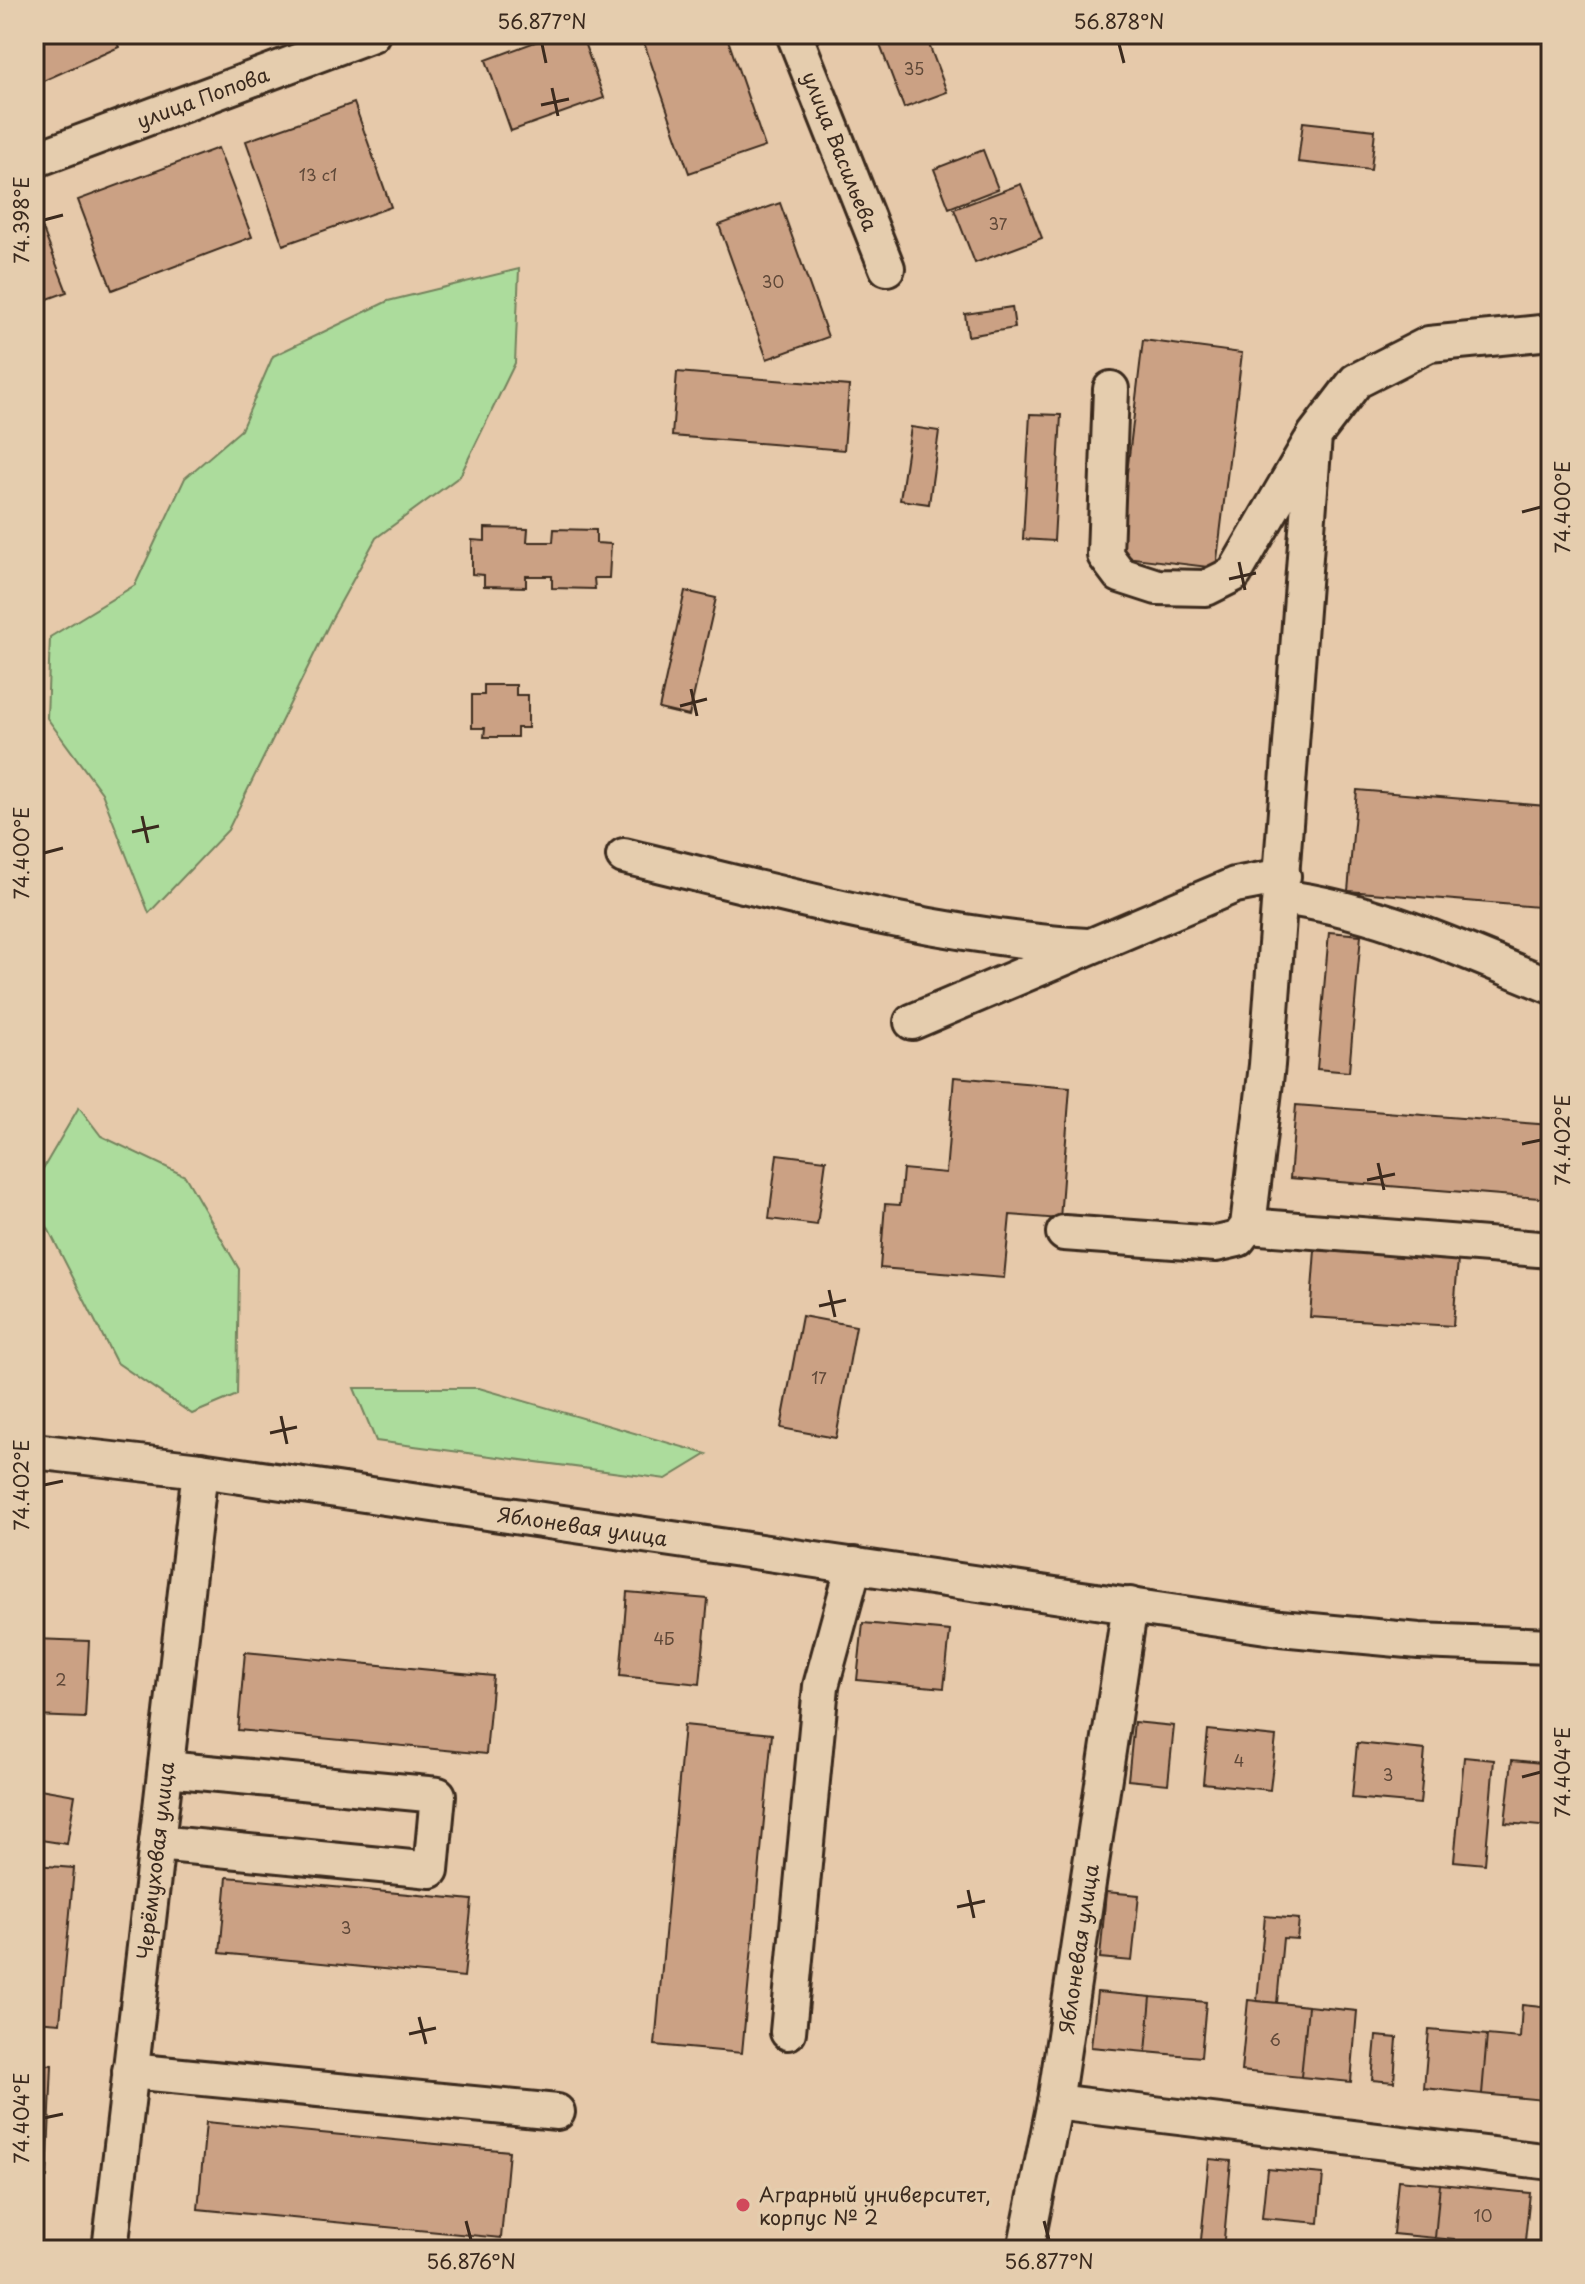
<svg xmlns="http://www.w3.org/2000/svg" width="1585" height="2284" viewBox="0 0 1585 2284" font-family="'Playpen Sans',sans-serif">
  <rect width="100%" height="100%" fill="#e6c9aa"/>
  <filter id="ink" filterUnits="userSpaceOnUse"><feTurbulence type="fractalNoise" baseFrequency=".0125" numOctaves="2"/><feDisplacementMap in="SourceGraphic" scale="16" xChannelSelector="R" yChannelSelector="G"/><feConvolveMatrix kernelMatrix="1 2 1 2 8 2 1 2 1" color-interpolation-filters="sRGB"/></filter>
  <g filter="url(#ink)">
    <path fill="#acdc9c" stroke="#74835d" stroke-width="2" d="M 519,269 L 515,363 L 460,476 L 376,538 L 331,620 L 228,830 L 149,913 L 102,793 L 47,718 L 50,637 L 135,585 L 185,478 L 241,430 L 273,356 L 388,301 Z
      M 79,1107 L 101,1136 L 185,1176 L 239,1269 L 237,1395 L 192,1414 L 116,1362 L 34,1201 L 34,1184 Z
      M 354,1388 L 479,1388 L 707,1454 L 666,1479 L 376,1441 Z"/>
    <path fill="#cba184" stroke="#3b2a1e" stroke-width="2" d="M 34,34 L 113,34 L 119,47 L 41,82 L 34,65 Z
      M 557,34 L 581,34 L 604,98 L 511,131 L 486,60 Z
      M 641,34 L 726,34 L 765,147 L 689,173 Z
      M 909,34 L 925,34 L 947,92 L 904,108 L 880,45 Z
      M 354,103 L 391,207 L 283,245 L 246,141 Z
      M 1303,122 L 1375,130 L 1371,170 L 1298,162 Z
      M 218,148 L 252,237 L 112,290 L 78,200 Z
      M 983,150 L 998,189 L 949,208 L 934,169 Z
      M 1021,184 L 1042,238 L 975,263 L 954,209 Z
      M 780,203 L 828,337 L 767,359 L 719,225 Z
      M 41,224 L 67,292 L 34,304 L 34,226 Z
      M 1012,307 L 1015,328 L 968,336 L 965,314 Z
      M 1143,340 L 1242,353 L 1216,568 L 1117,556 Z
      M 677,372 L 849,386 L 844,450 L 672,436 Z
      M 1030,414 L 1061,415 L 1054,541 L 1023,539 Z
      M 911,427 L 939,431 L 929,504 L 900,500 Z
      M 485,528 L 528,529 L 527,542 L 553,542 L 554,529 L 596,530 L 596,543 L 611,544 L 609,578 L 594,578 L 595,589 L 552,588 L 552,576 L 526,576 L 526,587 L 484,586 L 484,575 L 472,574 L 472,540 L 485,541 Z
      M 685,591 L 716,598 L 689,716 L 659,709 Z
      M 484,685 L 516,685 L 516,695 L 528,695 L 528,728 L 517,728 L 517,737 L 484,737 L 485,728 L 472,728 L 472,695 L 484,695 Z
      M 1357,790 L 1546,806 L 1538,907 L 1348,891 Z
      M 1329,932 L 1361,935 L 1349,1072 L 1317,1069 Z
      M 954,1077 L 1070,1087 L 1060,1219 L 1010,1215 L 1004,1278 L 880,1268 L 885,1204 L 900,1205 L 903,1169 L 946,1173 Z
      M 1296,1105 L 1551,1125 L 1551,1199 L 1290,1178 Z
      M 777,1154 L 826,1160 L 817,1225 L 769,1219 Z
      M 1315,1250 L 1458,1259 L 1453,1326 L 1310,1317 Z
      M 802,1316 L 856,1326 L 836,1438 L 781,1428 Z
      M 627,1592 L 708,1599 L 700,1684 L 620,1676 Z
      M 863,1623 L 950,1631 L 944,1688 L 857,1680 Z
      M 34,1639 L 89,1641 L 85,1718 L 34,1716 Z
      M 245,1652 L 493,1676 L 486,1754 L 238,1730 Z
      M 1134,1722 L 1174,1726 L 1168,1784 L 1128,1780 Z
      M 684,1725 L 772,1734 L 742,2053 L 655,2045 Z
      M 1208,1730 L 1276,1737 L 1270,1790 L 1203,1783 Z
      M 1357,1743 L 1425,1750 L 1420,1804 L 1352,1798 Z
      M 1464,1757 L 1494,1760 L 1485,1864 L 1454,1861 Z
      M 1512,1760 L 1551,1764 L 1551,1827 L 1505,1823 Z
      M 34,1788 L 75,1795 L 67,1844 L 34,1839 Z
      M 34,1865 L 74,1868 L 60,2023 L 34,2021 Z
      M 227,1877 L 472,1900 L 464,1977 L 220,1953 Z
      M 1106,1892 L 1139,1895 L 1132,1961 L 1100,1958 Z
      M 1265,1916 L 1299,1919 L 1297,1939 L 1283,1938 L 1277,2003 L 1257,2001 Z
      M 1097,1992 L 1151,1997 L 1146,2052 L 1091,2047 Z
      M 1151,1997 L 1206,2002 L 1201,2057 L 1146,2052 Z
      M 1248,2000 L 1308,2006 L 1301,2077 L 1241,2071 Z
      M 1522,2005 L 1551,2008 L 1544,2100 L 1482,2094 L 1487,2035 L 1520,2038 Z
      M 1308,2006 L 1357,2011 L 1351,2082 L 1301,2077 Z
      M 1429,2030 L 1487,2035 L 1482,2094 L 1424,2088 Z
      M 1376,2036 L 1397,2038 L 1394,2082 L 1372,2080 Z
      M 34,2064 L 52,2065 L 47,2178 L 34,2177 Z
      M 206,2122 L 509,2151 L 501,2238 L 198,2209 Z
      M 1209,2159 L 1231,2161 L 1223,2250 L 1200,2250 Z
      M 1267,2169 L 1323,2174 L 1319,2223 L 1262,2218 Z
      M 1398,2180 L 1440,2184 L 1435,2238 L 1393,2234 Z
      M 1440,2184 L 1530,2193 L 1524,2250 L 1453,2250 L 1454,2240 L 1435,2238 Z"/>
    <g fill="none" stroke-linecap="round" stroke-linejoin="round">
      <defs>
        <g id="minor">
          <path id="s1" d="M 794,34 L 887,268"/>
          <path id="s2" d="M 34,160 L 372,34"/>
          <path d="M 1111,389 L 1105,555 L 1120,575 L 1157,587 L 1206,588 L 1234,574 L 1310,443"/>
          <path d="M 624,856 C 776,892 930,936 1087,946"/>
          <path d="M 1280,897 C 1376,909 1462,950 1551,986"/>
          <path d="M 912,1022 L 1235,885 L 1283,876"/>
          <path d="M 1248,1226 L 1551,1250"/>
          <path d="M 1064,1233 L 1216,1244 L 1238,1239 L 1248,1226 L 1267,1065 L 1314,436 L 1356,381 L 1429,344 L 1551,332"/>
          <path id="s3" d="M 34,1451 L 200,1470 L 1280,1628 L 1419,1641 L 1551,1646"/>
          <path d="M 157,1843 L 431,1870 L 438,1795 L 166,1769"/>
          <path d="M 788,2032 L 821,1686 L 854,1565"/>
          <path d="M 130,2071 L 557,2112"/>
          <path d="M 1055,2102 L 1551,2162"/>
          <path id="s4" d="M 110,2250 L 200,1470"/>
          <path id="s5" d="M 1025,2250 L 1055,2102 L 1130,1605"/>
        </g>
      </defs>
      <use href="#minor" stroke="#3b2a1e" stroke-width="40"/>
      <use href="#minor" stroke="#e5cdae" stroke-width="34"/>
    </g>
  </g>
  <path fill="none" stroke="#3b2a1e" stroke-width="3" d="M 542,44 L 546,63M 1119,44 L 1124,63M 552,88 L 558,116M 541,105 L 569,99M 44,220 L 63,215M 1522,512 L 1541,507M 1239,562 L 1245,590M 1229,579 L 1256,573M 691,689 L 697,716M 680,706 L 707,699M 142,816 L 148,843M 132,832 L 159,826M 44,853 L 63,848M 1522,1144 L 1541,1140M 1378,1163 L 1384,1190M 1367,1180 L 1395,1174M 829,1290 L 835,1317M 819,1306 L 846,1300M 281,1416 L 287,1444M 270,1433 L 297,1427M 44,1485 L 63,1481M 1522,1777 L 1541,1772M 968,1890 L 974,1918M 957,1907 L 985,1901M 419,2017 L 426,2044M 409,2034 L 436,2028M 44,2118 L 63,2114M 466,2221 L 471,2240M 1044,2221 L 1049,2240"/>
  <circle fill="#d1495b" stroke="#e5cdae" stroke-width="3" cx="743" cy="2205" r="8"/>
  <g text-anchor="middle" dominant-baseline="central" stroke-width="7" stroke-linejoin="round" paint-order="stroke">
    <g font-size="16" fill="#5f4838">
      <text x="914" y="68">35</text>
      <text x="318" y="174">13 с1</text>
      <text x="998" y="223">37</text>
      <text x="773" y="281">30</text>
      <text x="819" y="1377">17</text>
      <text x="664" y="1638">4Б</text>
      <text x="61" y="1679">2</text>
      <text x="1239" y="1760">4</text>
      <text x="1388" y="1774">3</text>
      <text x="346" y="1927">3</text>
      <text x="1275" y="2039">6</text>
      <text x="1483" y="2215">10</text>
    </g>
    <g font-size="20" fill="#3b2a1e" stroke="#e5cdae">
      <text stroke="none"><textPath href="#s2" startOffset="180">улица Попова</textPath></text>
      <text stroke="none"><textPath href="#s1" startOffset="126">улица Васильева</textPath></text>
      <text stroke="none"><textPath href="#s3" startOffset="554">Яблоневая улица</textPath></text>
      <text stroke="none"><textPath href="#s4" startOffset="392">Черёмуховая улица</textPath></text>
      <text stroke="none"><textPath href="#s5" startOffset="306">Яблоневая улица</textPath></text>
    </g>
    <g font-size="20" fill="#3b2a1e" stroke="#e5cdae" text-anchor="start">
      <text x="759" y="2194">Аграрный университет,<tspan x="759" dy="23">корпус № 2</tspan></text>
    </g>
  </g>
  <rect width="1585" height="2284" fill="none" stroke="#e5cdae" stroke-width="88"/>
  <rect x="44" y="44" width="1497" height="2196" fill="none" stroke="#3b2a1e" stroke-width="3"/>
  <g font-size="20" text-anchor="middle" fill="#3b2a1e">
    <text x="542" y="29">56.877°N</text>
    <text x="1119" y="29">56.878°N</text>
    <text transform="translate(22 220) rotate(-90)" y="7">74.398°E</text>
    <text transform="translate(1563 507) rotate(-90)" y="7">74.400°E</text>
    <text transform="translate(22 853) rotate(-90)" y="7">74.400°E</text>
    <text transform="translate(1563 1140) rotate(-90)" y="7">74.402°E</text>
    <text transform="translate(22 1485) rotate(-90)" y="7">74.402°E</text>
    <text transform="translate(1563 1772) rotate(-90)" y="7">74.404°E</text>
    <text transform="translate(22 2118) rotate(-90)" y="7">74.404°E</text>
    <text x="471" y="2269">56.876°N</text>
    <text x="1049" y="2269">56.877°N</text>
  </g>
</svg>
